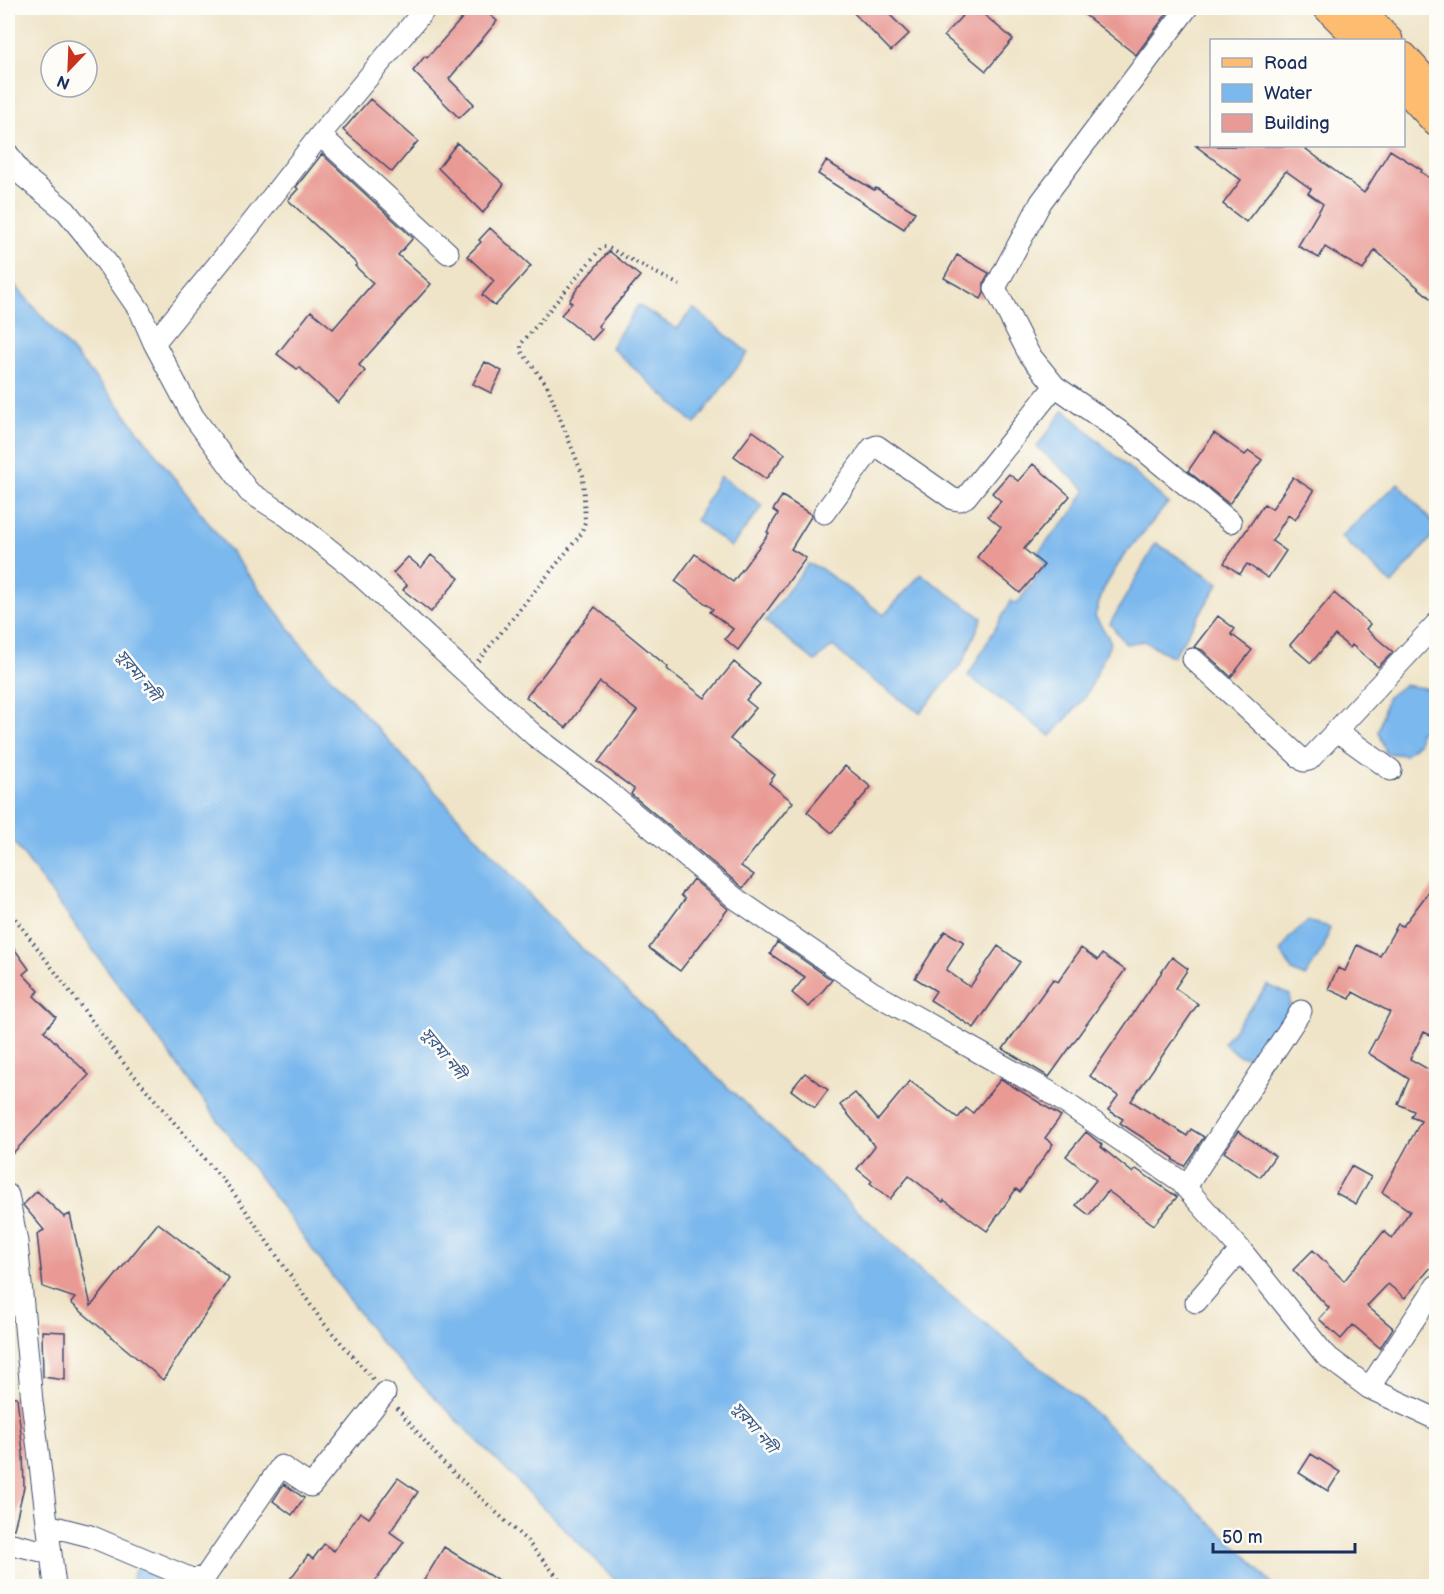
<svg xmlns="http://www.w3.org/2000/svg" width="1444" height="1594" viewBox="0 0 1444 1594" font-family="'Balsamiq Sans','Noto Sans Bengali',sans-serif">
  <rect width="100%" height="100%" fill="#fdfcf7"/>
  <filter id="ink" filterUnits="userSpaceOnUse"><feTurbulence type="fractalNoise" baseFrequency=".0167" numOctaves="2"/><feDisplacementMap in="SourceGraphic" scale="12" xChannelSelector="R" yChannelSelector="G"/><feConvolveMatrix kernelMatrix="1 2 1 2 8 2 1 2 1" color-interpolation-filters="sRGB"/></filter>
  <filter id="wash" filterUnits="userSpaceOnUse"><feTurbulence type="fractalNoise" baseFrequency=".008" numOctaves="4" result="noise"/><feDisplacementMap in="SourceGraphic" scale="24" xChannelSelector="R" yChannelSelector="G"/><feGaussianBlur stdDeviation="1.35" result="paint"/><feColorMatrix in="noise" values="0 0 0 0 0 0 0 0 0 0 0 0 0 0 0 0 0 1.4 0 .05"/><feComposite in="paint" operator="in"/></filter>
  <g filter="url(#wash)">
    <rect width="100%" height="100%" fill="#efe4c8"/>
    <path fill="#7ab8ed" stroke="#4a74a6" stroke-width="1.5" d="M 8,277 L 116,402 L 306,650 L 553,921 L 925,1275 L 1082,1401 L 1249,1559 L 1273,1586 L 621,1586 L 381,1343 L 8,834 Z
      M 638,305 L 677,329 L 693,308 L 748,353 L 695,424 L 611,347 Z
      M 1064,410 L 1168,503 L 1122,558 L 1103,590 L 1095,616 L 1111,642 L 1086,696 L 1051,736 L 968,676 L 1011,601 L 1017,604 L 1046,564 L 1038,552 L 1072,513 L 1086,490 L 1037,447 Z
      M 720,476 L 763,506 L 731,547 L 696,520 Z
      M 1398,483 L 1436,526 L 1436,532 L 1392,584 L 1341,537 Z
      M 1156,543 L 1219,583 L 1173,657 L 1144,641 L 1126,644 L 1110,624 Z
      M 808,564 L 820,568 L 884,615 L 921,574 L 982,618 L 963,662 L 920,713 L 864,674 L 833,646 L 815,661 L 765,621 Z
      M 1404,685 L 1436,690 L 1436,726 L 1419,732 L 1419,742 L 1405,755 L 1386,753 L 1378,732 L 1387,698 Z
      M 1307,921 L 1330,927 L 1324,947 L 1305,977 L 1292,971 L 1281,952 L 1289,938 Z
      M 1268,985 L 1290,995 L 1289,1015 L 1275,1038 L 1258,1057 L 1240,1056 L 1223,1043 Z
      M 137,1565 L 189,1586 L 129,1586 Z"/>
    <g id="blocks">
      <path fill="#e99a94" d="M 471,8 L 482,8 L 497,21 L 449,79 L 474,104 L 459,118 L 413,71 L 425,56 L 427,58 Z
        M 849,8 L 883,8 L 909,34 L 891,51 Z
        M 969,8 L 976,8 L 1013,39 L 986,71 L 944,36 Z
        M 1076,8 L 1171,8 L 1136,55 Z
        M 370,99 L 418,141 L 392,172 L 343,130 Z
        M 457,143 L 504,184 L 483,213 L 438,168 Z
        M 1196,146 L 1302,146 L 1364,193 L 1390,150 L 1422,170 L 1421,172 L 1437,183 L 1437,304 L 1375,250 L 1363,270 L 1325,247 L 1319,258 L 1298,246 L 1323,204 L 1308,193 L 1311,189 L 1286,171 L 1246,222 L 1223,204 L 1241,180 Z
        M 322,154 L 413,238 L 398,255 L 431,284 L 359,365 L 365,371 L 338,403 L 299,367 L 297,369 L 277,354 L 311,311 L 333,329 L 373,283 L 355,266 L 357,264 L 288,200 L 298,189 L 296,187 Z
        M 826,161 L 874,190 L 876,188 L 915,212 L 904,229 L 818,174 Z
        M 490,228 L 531,266 L 495,306 L 482,295 L 494,281 L 467,256 L 481,242 L 479,240 Z
        M 609,251 L 640,276 L 598,326 L 602,329 L 592,340 L 561,315 L 572,303 L 569,301 L 577,289 Z
        M 957,255 L 989,273 L 984,282 L 984,293 L 981,299 L 944,278 Z
        M 485,362 L 502,371 L 491,393 L 473,384 Z
        M 753,431 L 785,454 L 766,479 L 734,456 Z
        M 1214,433 L 1245,455 L 1249,451 L 1262,460 L 1229,504 L 1188,471 Z
        M 1033,464 L 1070,496 L 1024,549 L 1044,565 L 1020,593 L 977,557 L 1001,527 L 988,516 L 1001,501 L 992,493 L 1009,474 L 1018,481 Z
        M 1293,477 L 1314,491 L 1295,520 L 1288,515 L 1272,541 L 1286,551 L 1268,578 L 1247,564 L 1240,574 L 1224,563 L 1264,504 L 1272,509 Z
        M 782,496 L 812,515 L 791,549 L 806,558 L 738,650 L 725,639 L 733,629 L 710,612 L 713,609 L 675,581 L 695,554 L 733,582 L 769,533 L 767,532 L 778,514 L 773,510 Z
        M 431,555 L 459,578 L 431,612 L 403,590 L 407,585 L 393,573 L 408,557 L 421,568 Z
        M 1334,593 L 1370,624 L 1366,629 L 1393,652 L 1378,667 L 1352,645 L 1350,648 L 1335,635 L 1311,663 L 1290,645 Z
        M 595,607 L 668,667 L 667,669 L 705,698 L 734,662 L 760,684 L 746,700 L 756,708 L 730,739 L 775,775 L 769,783 L 793,802 L 741,866 L 754,875 L 743,888 L 631,794 L 634,789 L 598,762 L 637,711 L 600,682 L 566,728 L 526,697 Z
        M 1218,616 L 1235,629 L 1231,634 L 1252,650 L 1231,677 L 1202,650 L 1194,647 Z
        M 845,766 L 871,787 L 832,833 L 807,812 Z
        M 693,879 L 728,909 L 680,971 L 649,948 L 685,899 L 681,895 Z
        M 1437,881 L 1437,1038 L 1424,1032 L 1410,1059 L 1435,1073 L 1431,1084 L 1437,1086 L 1437,1128 L 1435,1127 L 1431,1137 L 1437,1140 L 1437,1260 L 1405,1298 L 1388,1284 L 1367,1306 L 1393,1328 L 1380,1348 L 1353,1325 L 1341,1339 L 1319,1319 L 1329,1308 L 1293,1270 L 1313,1250 L 1344,1281 L 1384,1231 L 1392,1238 L 1410,1211 L 1382,1192 L 1421,1121 L 1411,1117 L 1414,1111 L 1398,1104 L 1409,1079 L 1368,1053 L 1390,1012 L 1353,992 L 1350,999 L 1328,989 L 1338,968 L 1345,971 L 1357,945 L 1380,956 L 1398,924 L 1403,926 Z
        M 945,931 L 964,942 L 946,970 L 970,987 L 998,946 L 1020,962 L 974,1028 L 930,1000 L 936,991 L 915,978 Z
        M 8,940 L 29,969 L 23,974 L 39,991 L 34,996 L 56,1017 L 44,1031 L 89,1075 L 8,1158 Z
        M 777,942 L 832,980 L 809,1007 L 792,993 L 805,977 L 770,954 Z
        M 1081,948 L 1098,960 L 1102,954 L 1125,970 L 1049,1077 L 1003,1049 L 1053,979 L 1058,982 Z
        M 1172,957 L 1188,969 L 1175,988 L 1198,1004 L 1131,1101 L 1187,1136 L 1191,1129 L 1204,1137 L 1184,1166 L 1173,1160 L 1174,1158 L 1120,1123 L 1123,1119 L 1108,1110 L 1118,1096 L 1090,1076 Z
        M 805,1073 L 828,1090 L 815,1108 L 791,1090 Z
        M 1001,1079 L 1061,1116 L 1045,1138 L 1053,1144 L 1020,1192 L 1016,1189 L 987,1231 L 944,1200 L 943,1202 L 909,1176 L 890,1199 L 870,1183 L 872,1181 L 857,1169 L 875,1146 L 840,1105 L 855,1093 L 878,1120 L 910,1081 L 958,1118 L 966,1108 L 973,1113 Z
        M 1238,1131 L 1275,1156 L 1260,1177 L 1224,1152 Z
        M 1086,1132 L 1102,1145 L 1101,1147 L 1133,1173 L 1136,1169 L 1177,1197 L 1154,1225 L 1108,1191 L 1089,1215 L 1076,1205 L 1096,1180 L 1066,1156 Z
        M 1351,1166 L 1371,1177 L 1356,1204 L 1336,1193 Z
        M 37,1191 L 64,1217 L 70,1214 L 91,1306 L 158,1223 L 229,1278 L 163,1380 L 71,1303 L 75,1298 L 43,1287 L 37,1234 L 44,1230 L 23,1205 Z
        M 42,1331 L 65,1332 L 65,1380 L 43,1377 Z
        M 8,1397 L 17,1397 L 23,1453 L 24,1487 L 14,1529 L 8,1528 Z
        M 1311,1454 L 1340,1472 L 1328,1491 L 1299,1473 Z
        M 398,1478 L 418,1492 L 390,1532 L 404,1542 L 371,1587 L 300,1587 L 290,1579 L 308,1555 L 313,1559 L 324,1544 L 334,1551 L 360,1512 L 369,1518 Z
        M 284,1484 L 304,1498 L 292,1515 L 273,1501 Z
        M 444,1547 L 508,1587 L 420,1587 Z"/>
    </g>
  </g>
  <g filter="url(#ink)">
    <use href="#blocks" fill-opacity="0" stroke="#3b4a6e" stroke-width="1.5"/>
    <g fill="none" stroke-linecap="round" stroke-linejoin="round">
      <defs>
        <path id="minor" d="M 426,8 L 320,135 L 251,224 L 154,343 L 193,416 L 249,492 L 287,516 L 350,566 L 535,736 L 605,789 L 735,898 L 872,992 L 1048,1091 L 1179,1180 L 1241,1250 L 1325,1355 L 1369,1388 L 1436,1419
          M 1187,8 L 1041,202 L 995,288 L 1029,354 L 1055,386 L 1125,435 L 1231,522
          M 320,135 L 448,253
          M 8,154 L 22,175 L 66,211 L 100,253 L 140,311 L 154,343
          M 824,513 L 872,448 L 877,446 L 953,499 L 960,500 L 966,497 L 1055,386
          M 1193,659 L 1304,761 L 1309,760 L 1436,624
          M 1338,732 L 1391,770
          M 1186,1187 L 1301,1011
          M 8,1195 L 17,1242 L 32,1401 L 55,1586
          M 1196,1302 L 1241,1250
          M 1369,1388 L 1436,1286
          M 47,1525 L 90,1536 L 192,1579 L 205,1577 L 281,1466 L 311,1486 L 385,1393
          M 8,1543 L 50,1553"/>
        <path id="major" d="M 1327,8 L 1359,40
          M 1359,8 L 1389,40
          M 1404,56 L 1436,92
          M 1404,88 L 1436,123"/>
      </defs>
      <use href="#minor" stroke="#3b4a6e" stroke-width="23"/>
      <use href="#major" stroke="#3b4a6e" stroke-width="29"/>
      <path stroke="#3b4a6e" stroke-width="4" stroke-dasharray="1.5 4.5" stroke-linecap="butt" d="M 478,661 L 581,534 L 585,522 L 583,476 L 547,385 L 521,351 L 521,344 L 602,247 L 607,247 L 683,287
        M 8,909 L 122,1061 L 233,1192 L 321,1320 L 373,1379
        M 397,1408 L 443,1463 L 527,1541 L 565,1586"/>
      <use href="#minor" stroke="#fff" stroke-width="21"/>
      <use href="#major" stroke="#fdbc70" stroke-width="27"/>
    </g>
  </g>
  <g text-anchor="middle" dominant-baseline="central" stroke-width="5" stroke-linejoin="round" paint-order="stroke">
    <g font-size="16" font-style="italic" fill="#385889" stroke="#fdfcf7">
      <text transform="translate(138 676) rotate(51)">সুরমা নদী</text>
      <text transform="translate(443 1054) rotate(51)">সুরমা নদী</text>
      <text transform="translate(754 1428) rotate(50)">সুরমা নদী</text>
    </g>
  </g>
  <rect width="1444" height="1594" fill="none" stroke="#fdfcf7" stroke-width="30"/>
  <rect x="1210" y="39" width="195" height="108" fill="#fdfcf7" stroke="#a3aaba" stroke-width="1.5"/>
  <rect x="1222" y="58" width="30" height="9" fill="#fdbc70" stroke="#a3aaba" stroke-width="1.5"/>
  <text x="1264" y="69" font-size="18" fill="#1b2f5e">Road</text>
  <rect x="1222" y="84" width="30" height="18" fill="#7ab8ed" stroke="#a3aaba" stroke-width="1.5"/>
  <text x="1264" y="99" font-size="18" fill="#1b2f5e">Water</text>
  <rect x="1222" y="114" width="30" height="18" fill="#e99a94" stroke="#a3aaba" stroke-width="1.5"/>
  <text x="1264" y="129" font-size="18" fill="#1b2f5e">Building</text>
  <g transform="translate(69 69) rotate(203)"><circle r="28" fill="#fdfcf7" stroke="#a3aaba" stroke-width="1.5"/>
  <path d="M0-4.5L10 22L0 15L-10 22Z" fill="#c8321e"/>
  <text y="-9" font-size="16" font-weight="bold" text-anchor="middle" fill="#1b2f5e">N</text>
  </g>
  <path d="M1213 1543v9h142v-9" fill="none" stroke="#1b2f5e" stroke-width="3"/>
  <text x="1222" y="1543" font-size="18" fill="#1b2f5e" stroke="#fdfcf7" stroke-width="4.5" paint-order="stroke">50 m</text>
</svg>
